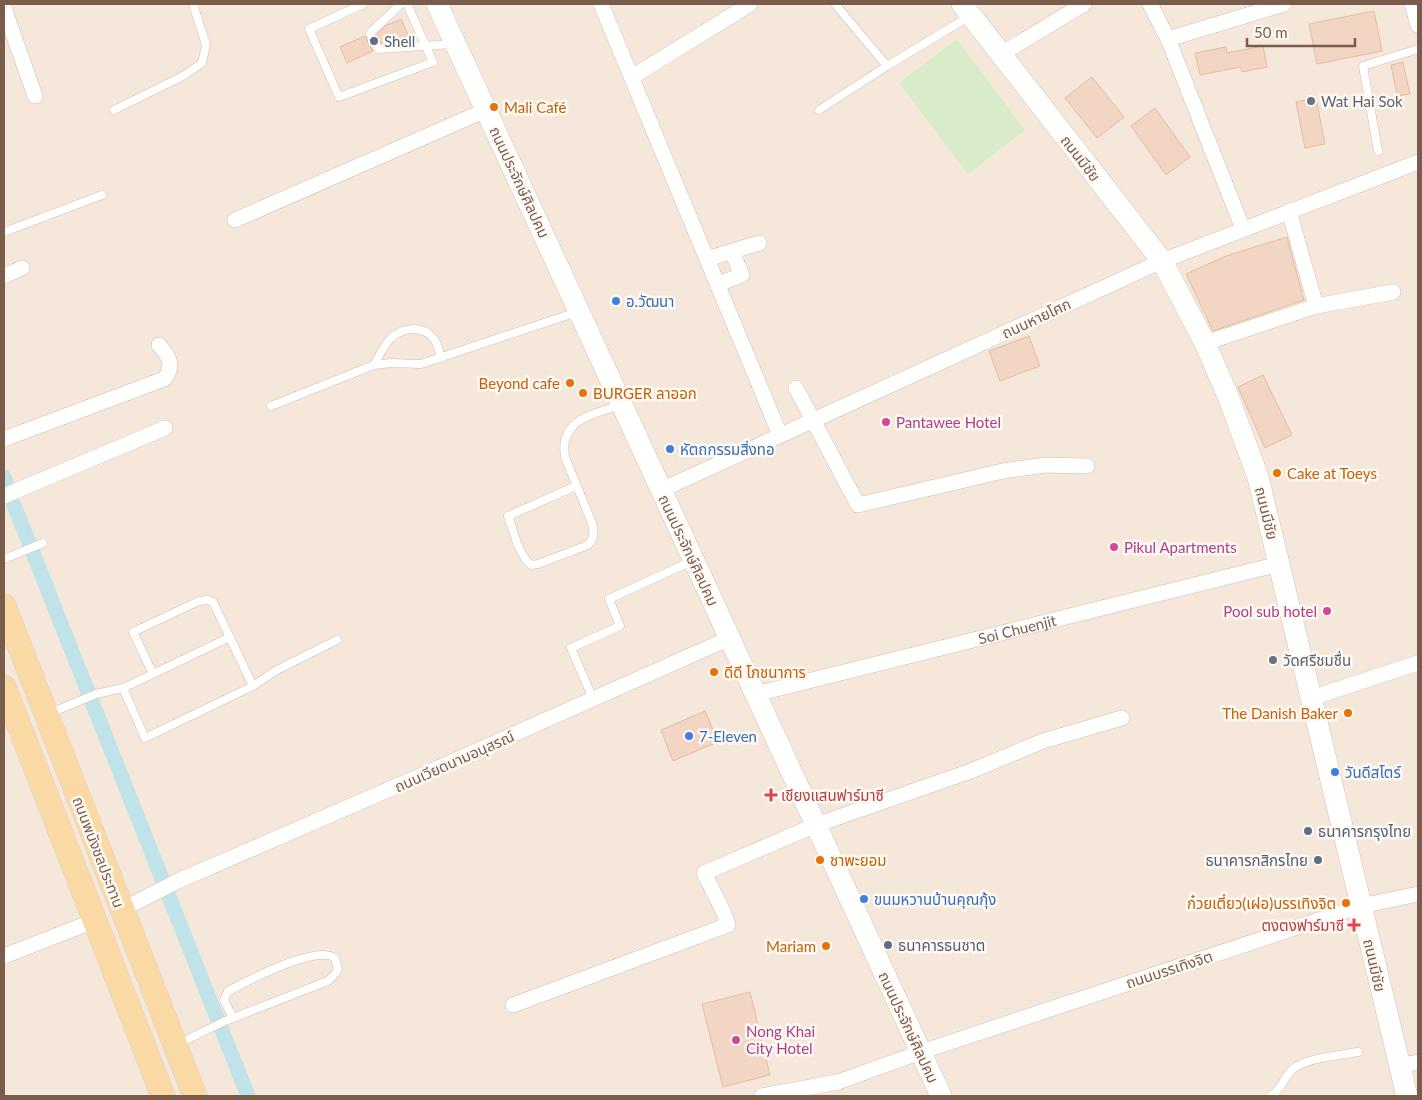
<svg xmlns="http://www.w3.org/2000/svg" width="1422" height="1100" viewBox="0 0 1422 1100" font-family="Lato,'Noto Sans Thai',sans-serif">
  <rect width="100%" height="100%" fill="#fdf6ec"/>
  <path fill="#f5e8da" d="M 4,4 L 1418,4 L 1418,1096 L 4,1096 Z"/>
  <path fill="#d8ecc9" d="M 957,39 L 1025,130 L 968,174 L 899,83 Z"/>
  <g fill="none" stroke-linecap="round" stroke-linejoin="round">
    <path stroke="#bfe3e8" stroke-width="15" d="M 4,477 L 6,482
      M 14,505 L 248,1096"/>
  </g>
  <path fill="#f3d5c3" stroke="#e6bba3" d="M 1374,11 L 1382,51 L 1317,64 L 1309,24 Z
    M 401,19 L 408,35 L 392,42 L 381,43 L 377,34 L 385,26 Z
    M 365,36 L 373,51 L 347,63 L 340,47 Z
    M 1263,46 L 1267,67 L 1242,72 L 1241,67 L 1200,75 L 1195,53 L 1226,47 L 1227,53 Z
    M 1403,62 L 1410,94 L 1397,96 L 1391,65 Z
    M 1092,77 L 1124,117 L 1097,138 L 1065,98 Z
    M 1316,98 L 1325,144 L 1305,148 L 1296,102 Z
    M 1155,108 L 1190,157 L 1166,175 L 1131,126 Z
    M 1287,237 L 1304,300 L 1213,331 L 1186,274 L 1226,256 Z
    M 1029,336 L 1040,366 L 1000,381 L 989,351 Z
    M 1263,375 L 1292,435 L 1265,448 L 1238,387 Z
    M 705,711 L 718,742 L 673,761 L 661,730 Z
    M 750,992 L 770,1075 L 723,1087 L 702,1004 Z"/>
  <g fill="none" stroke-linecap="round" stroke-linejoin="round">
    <defs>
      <path id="lane" d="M 363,4 L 309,29 L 339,97 L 433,62 L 407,4
        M 401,4 L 370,33 L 378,49 L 453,44
        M 835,4 L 887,66
        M 114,110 L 183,76 L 202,63 L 206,45 L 193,4
        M 819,110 L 887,66 L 970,16
        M 1378,151 L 1363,66 L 1418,49
        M 4,232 L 102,195
        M 374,365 C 379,356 384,345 391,338 C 403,327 423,325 434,339 C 438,344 439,352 441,358
        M 271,406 L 374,365 L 391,363 L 421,364 L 577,312
        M 576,486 L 508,516 C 514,532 518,554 531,565 L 538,564 L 588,545 C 595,538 594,532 592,523 L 565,457 C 559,419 592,415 620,405
        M 4,559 L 43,543
        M 153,674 L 230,637
        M 123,688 L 153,674 L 133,632 L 199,601 L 208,600 L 213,602 L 253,686
        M 593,699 L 571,648 L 620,626 L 609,599 L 692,561
        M 48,714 L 96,694 L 123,688 L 145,738 L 253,686 L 275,671 L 337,640
        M 178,1044 L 225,1021 L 233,1018 L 328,981 L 336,973 L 338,969 L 335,958 C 316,944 248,981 228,991 L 224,1000 L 233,1018
        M 1271,1096 C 1281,1090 1284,1077 1293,1069 C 1305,1058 1342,1055 1358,1052"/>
      <g id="street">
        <path d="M 601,4 L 780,435"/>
        <path d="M 1150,4 L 1168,39 L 1243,229"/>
        <path d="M 1412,4 L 1418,25"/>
        <path d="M 4,8 L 35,96"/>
        <path d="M 1168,39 L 1284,4"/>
        <path d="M 1001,54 L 1084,4"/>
        <path d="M 632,77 L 750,4"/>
        <path d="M 235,220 L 486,110"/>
        <path d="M 707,259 L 759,243"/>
        <path d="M 4,276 L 22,268"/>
        <path d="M 718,284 L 742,275 L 732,252"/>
        <path d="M 1316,306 L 1393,292"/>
        <path d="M 1205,343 L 1316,306 L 1289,211"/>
        <path d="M 796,388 L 858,505 L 1003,471 L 1045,465 L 1087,466"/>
        <path d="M 4,439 L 164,379 C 175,366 169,356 159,345"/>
        <path d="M 661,490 L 1162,261 L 1418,162"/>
        <path d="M 4,496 L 165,428"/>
        <path id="s1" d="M 756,694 L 1279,564"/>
        <path d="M 1311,698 L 1418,663"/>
        <path d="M 121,910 L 178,881 L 420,776 L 730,638"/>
        <path d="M 4,956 L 94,921"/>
        <path d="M 513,1005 L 728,925 L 724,913 L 704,873 L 816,825 L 971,771 L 1043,741 L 1122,718"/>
        <path d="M 1399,1066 L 1418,1062"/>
        <path d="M 762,1096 L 838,1082 L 921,1052 L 1361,906 L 1418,894"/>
      </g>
      <path id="secondary" d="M 437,4 L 941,1096
        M 962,4 L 1162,261 L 1205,343 L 1228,396 L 1258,477 L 1407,1096"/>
      <path id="primary" d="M 4,606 L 195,1096
        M 4,687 L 163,1096"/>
    </defs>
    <use href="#lane" stroke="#d1beb0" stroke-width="9"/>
    <use href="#street" stroke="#d1beb0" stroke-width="16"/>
    <use href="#secondary" stroke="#d6c0b0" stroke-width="22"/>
    <use href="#primary" stroke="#dad1cd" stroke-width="25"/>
    <use href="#lane" stroke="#fff" stroke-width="8"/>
    <use href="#street" stroke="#fff" stroke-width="15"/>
    <use href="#secondary" stroke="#fff" stroke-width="21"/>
    <use href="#primary" stroke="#fbd9a5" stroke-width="24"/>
  </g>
  <g fill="#5c6f8a" stroke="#fffaf3" stroke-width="2">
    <circle cx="374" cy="41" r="5"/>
    <circle cx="1308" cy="831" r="5"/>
    <circle cx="1318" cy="860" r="5"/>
    <circle cx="888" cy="945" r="5"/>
  </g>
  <g fill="#6b7280" stroke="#fffaf3" stroke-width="2">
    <circle cx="1311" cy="101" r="5"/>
    <circle cx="1273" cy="660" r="5"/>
  </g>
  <g fill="#e8710a" stroke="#fffaf3" stroke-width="2">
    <circle cx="494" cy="107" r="5"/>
    <circle cx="570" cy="383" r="5"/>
    <circle cx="583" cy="393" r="5"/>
    <circle cx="1277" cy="473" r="5"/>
    <circle cx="714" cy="672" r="5"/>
    <circle cx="1348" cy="713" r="5"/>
    <circle cx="820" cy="860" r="5"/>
    <circle cx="1346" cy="903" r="5"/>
    <circle cx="826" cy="946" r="5"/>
  </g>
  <g fill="#3f7fe0" stroke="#fffaf3" stroke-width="2">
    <circle cx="616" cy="301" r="5"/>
    <circle cx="670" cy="449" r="5"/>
    <circle cx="689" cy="736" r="5"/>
    <circle cx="1335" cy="772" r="5"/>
    <circle cx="864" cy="899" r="5"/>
  </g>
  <g fill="#d1479c" stroke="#fffaf3" stroke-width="2">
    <circle cx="886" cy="422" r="5"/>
    <circle cx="1114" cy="547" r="5"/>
    <circle cx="1327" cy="611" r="5"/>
    <circle cx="736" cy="1040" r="5"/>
  </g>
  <g fill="#e0444e" stroke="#fffaf3" stroke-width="2">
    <path d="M768.5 787.5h5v5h5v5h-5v5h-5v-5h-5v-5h5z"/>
    <path d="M1351.5 917.5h5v5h5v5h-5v5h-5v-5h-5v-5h5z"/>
  </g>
  <g text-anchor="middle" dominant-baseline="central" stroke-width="5" stroke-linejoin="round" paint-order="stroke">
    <g font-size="15" fill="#4e5e75" stroke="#fffaf3" text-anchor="start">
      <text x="384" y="41">Shell</text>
      <text x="1318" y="831">ธนาคารกรุงไทย</text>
      <text x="1308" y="860" text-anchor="end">ธนาคารกสิกรไทย</text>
      <text x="898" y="945">ธนาคารธนชาต</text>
    </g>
    <g font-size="15" fill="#5b616d" stroke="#fffaf3" text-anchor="start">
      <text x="1321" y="101">Wat Hai Sok</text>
      <text x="1283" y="660">วัดศรีชมชื่น</text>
    </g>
    <g font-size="15" fill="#c56008" stroke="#fffaf3" text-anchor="start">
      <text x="504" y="107">Mali Café</text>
      <text x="560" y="383" text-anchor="end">Beyond cafe</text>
      <text x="593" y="393">BURGER ลาออก</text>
      <text x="1287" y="473">Cake at Toeys</text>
      <text x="724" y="672">ดีดี โภชนาการ</text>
      <text x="1338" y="713" text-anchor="end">The Danish Baker</text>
      <text x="830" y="860">ชาพะยอม</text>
      <text x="1336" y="903" text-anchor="end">ก๋วยเตี๋ยว(เฝอ)บรรเทิงจิต</text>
      <text x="816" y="946" text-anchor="end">Mariam</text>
    </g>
    <g font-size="15" fill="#7a5c4d" stroke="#fffaf3">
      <text transform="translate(1081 158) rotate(52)">ถนนมีชัย</text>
      <text transform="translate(520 182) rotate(65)">ถนนประจักษ์ศิลปคม</text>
      <text transform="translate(1036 318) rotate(-25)">ถนนหายโศก</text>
      <text transform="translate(1267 513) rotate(76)">ถนนมีชัย</text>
      <text transform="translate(689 550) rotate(65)">ถนนประจักษ์ศิลปคม</text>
      <text stroke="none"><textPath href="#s1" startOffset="269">Soi Chuenjit</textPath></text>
      <text transform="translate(454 761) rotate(-24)">ถนนเวียดนามอนุสรณ์</text>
      <text transform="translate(99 852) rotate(69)">ถนนพนังชลประทาน</text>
      <text transform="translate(1375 965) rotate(77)">ถนนมีชัย</text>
      <text transform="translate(1169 969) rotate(-18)">ถนนบรรเทิงจิต</text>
      <text transform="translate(909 1027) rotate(65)">ถนนประจักษ์ศิลปคม</text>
    </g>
    <g font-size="15" fill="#366cbe" stroke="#fffaf3" text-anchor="start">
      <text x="626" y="301">อ.วัฒนา</text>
      <text x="680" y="449">หัตถกรรมสิ่งทอ</text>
      <text x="699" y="736">7-Eleven</text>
      <text x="1345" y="772">วันดีสโตร์</text>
      <text x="874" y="899">ขนมหวานบ้านคุณกุ้ง</text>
    </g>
    <g font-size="15" fill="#b23c85" stroke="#fffaf3" text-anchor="start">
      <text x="896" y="422">Pantawee Hotel</text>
      <text x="1124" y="547">Pikul Apartments</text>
      <text x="1317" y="611" text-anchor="end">Pool sub hotel</text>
      <text x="746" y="1031">Nong Khai<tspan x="746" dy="17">City Hotel</tspan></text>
    </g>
    <g font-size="15" fill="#be3a42" stroke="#fffaf3" text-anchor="start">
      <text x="781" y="795">เชียงแสนฟาร์มาซี</text>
      <text x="1344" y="925" text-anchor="end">ตงตงฟาร์มาซี</text>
    </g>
  </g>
  <rect width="1422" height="1100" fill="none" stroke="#7a5c4d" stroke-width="10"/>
  <path d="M1247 38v8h108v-8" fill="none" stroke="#7a5c4d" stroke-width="2.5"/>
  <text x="1254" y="38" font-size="15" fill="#7a5c4d" stroke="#fffaf3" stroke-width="4" paint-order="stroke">50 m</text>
</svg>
